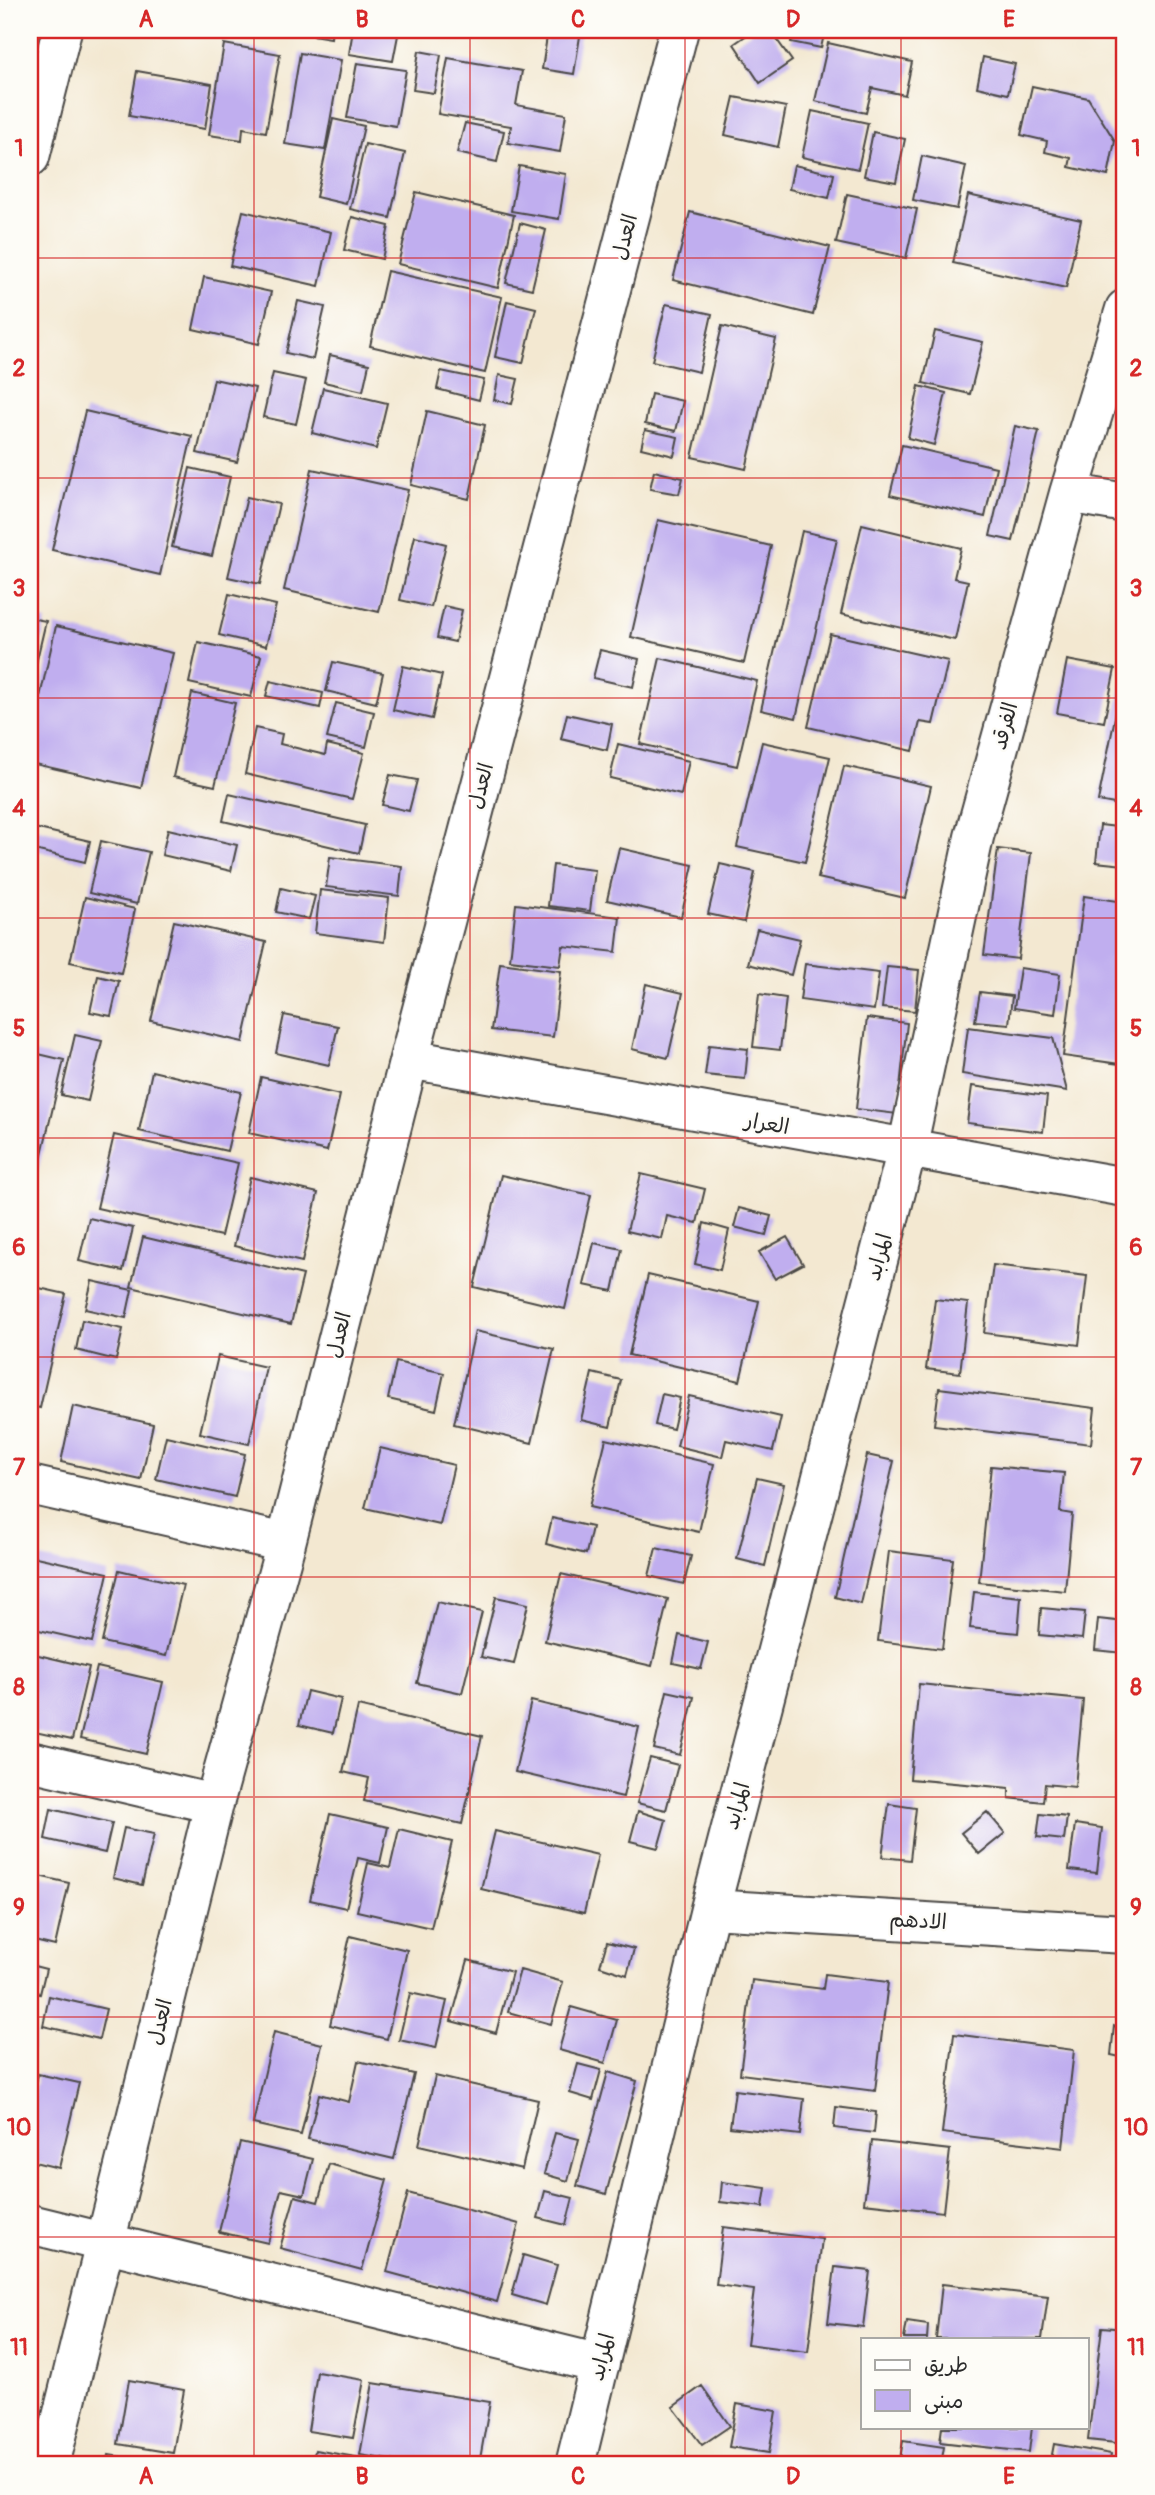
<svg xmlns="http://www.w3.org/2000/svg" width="1155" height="2495" viewBox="0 0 1155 2495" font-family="Pangolin,'Playpen Sans Arabic',sans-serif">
  <rect width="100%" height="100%" fill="#fdfcf7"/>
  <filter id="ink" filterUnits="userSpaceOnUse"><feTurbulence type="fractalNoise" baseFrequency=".0143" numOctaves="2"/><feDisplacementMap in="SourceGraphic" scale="14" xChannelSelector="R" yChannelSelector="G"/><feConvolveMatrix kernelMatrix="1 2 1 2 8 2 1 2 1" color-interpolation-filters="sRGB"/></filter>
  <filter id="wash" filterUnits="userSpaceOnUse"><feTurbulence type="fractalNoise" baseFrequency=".00686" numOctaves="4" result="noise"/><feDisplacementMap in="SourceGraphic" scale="28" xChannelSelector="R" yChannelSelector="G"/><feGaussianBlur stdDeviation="1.57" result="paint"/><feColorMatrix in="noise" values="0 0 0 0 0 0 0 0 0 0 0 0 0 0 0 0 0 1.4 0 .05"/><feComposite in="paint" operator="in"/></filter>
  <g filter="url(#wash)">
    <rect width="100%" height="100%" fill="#f3e8d1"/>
    <g id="blocks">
      <path fill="#c0aeef" d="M 285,30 L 304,30 L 303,34 Z
        M 312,30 L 332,30 L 331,38 L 312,35 Z
        M 353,30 L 399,30 L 393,61 L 349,54 Z
        M 485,30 L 523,30 L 522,37 Z
        M 548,30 L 581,30 L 574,74 L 542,69 Z
        M 754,30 L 770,30 L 792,61 L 760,83 L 734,44 Z
        M 794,30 L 825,30 L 821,48 L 791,42 Z
        M 828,43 L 912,62 L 905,95 L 872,88 L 866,113 L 815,101 Z
        M 224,44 L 280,54 L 266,132 L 243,128 L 242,140 L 209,135 Z
        M 419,51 L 441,55 L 434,93 L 413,90 Z
        M 300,53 L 341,60 L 325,150 L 285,144 Z
        M 983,57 L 1015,64 L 1008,94 L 977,87 Z
        M 448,58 L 522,71 L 516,105 L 566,114 L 560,152 L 508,143 L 511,126 L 438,114 Z
        M 357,63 L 406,70 L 396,126 L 347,118 Z
        M 137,71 L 212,84 L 205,129 L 129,116 Z
        M 1032,86 L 1088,98 L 1115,141 L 1108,176 L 1069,167 L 1071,158 L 1045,152 L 1047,141 L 1021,135 Z
        M 734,97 L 786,107 L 778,147 L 725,135 Z
        M 812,111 L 868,123 L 858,169 L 802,157 Z
        M 333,119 L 364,126 L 346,204 L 316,197 Z
        M 465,123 L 504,131 L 497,162 L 457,153 Z
        M 873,132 L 905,139 L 896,182 L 864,176 Z
        M 365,144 L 405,153 L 390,218 L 350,209 Z
        M 922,156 L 966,166 L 957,209 L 913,200 Z
        M 794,165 L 834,174 L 829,198 L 789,189 Z
        M 519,166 L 566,174 L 559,219 L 511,211 Z
        M 416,192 L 514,215 L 498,288 L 398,264 Z
        M 847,194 L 917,209 L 906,258 L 836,243 Z
        M 968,195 L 1081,220 L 1066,288 L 953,263 Z
        M 243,211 L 331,232 L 319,286 L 230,266 Z
        M 690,212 L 830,247 L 813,315 L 673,280 Z
        M 352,217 L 389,226 L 382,259 L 344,250 Z
        M 520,223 L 546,230 L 532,289 L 506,283 Z
        M 387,271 L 502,297 L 485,373 L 370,346 Z
        M 204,277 L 271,292 L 259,344 L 193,329 Z
        M 298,301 L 325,307 L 313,359 L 286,353 Z
        M 507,301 L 536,308 L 523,363 L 495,357 Z
        M 666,304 L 712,314 L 699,372 L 652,361 Z
        M 722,326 L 776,339 L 746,469 L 692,457 Z
        M 935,331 L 983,342 L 970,394 L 923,383 Z
        M 330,355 L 369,364 L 363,391 L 324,382 Z
        M 441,371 L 484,380 L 479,400 L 437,389 Z
        M 273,373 L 306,380 L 296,424 L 263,417 Z
        M 499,375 L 518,379 L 512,404 L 494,400 Z
        M 214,379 L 255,388 L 237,462 L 197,453 Z
        M 919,386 L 946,393 L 934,445 L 908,438 Z
        M 323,388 L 387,403 L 376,449 L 312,433 Z
        M 651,394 L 683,401 L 676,431 L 645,424 Z
        M 85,411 L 192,436 L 160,575 L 52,550 Z
        M 427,411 L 485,425 L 469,499 L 411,485 Z
        M 1015,426 L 1039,431 L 1013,541 L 990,536 Z
        M 645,430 L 678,437 L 674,456 L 641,448 Z
        M 902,445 L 996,467 L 985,517 L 890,495 Z
        M 190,468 L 230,477 L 212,556 L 172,547 Z
        M 312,469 L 408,490 L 379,612 L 284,590 Z
        M 654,471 L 683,478 L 679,494 L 650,489 Z
        M 247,497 L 279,504 L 260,584 L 228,577 Z
        M 658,520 L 771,546 L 744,663 L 631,637 Z
        M 862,524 L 961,548 L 954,578 L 968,581 L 955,640 L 841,614 Z
        M 802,531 L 837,539 L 796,718 L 761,710 Z
        M 415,536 L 446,544 L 431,607 L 400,600 Z
        M 229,594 L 276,605 L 266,646 L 219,635 Z
        M 444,606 L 462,610 L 455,642 L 437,638 Z
        M 30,618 L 46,621 L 31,685 L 30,685 Z
        M 56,626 L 173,653 L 141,788 L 30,763 L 30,741 Z
        M 830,634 L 948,661 L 933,724 L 920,722 L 913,751 L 808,727 Z
        M 198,642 L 261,656 L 251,697 L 189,683 Z
        M 600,650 L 639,659 L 633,687 L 593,678 Z
        M 660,658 L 757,681 L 737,766 L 640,744 Z
        M 1067,660 L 1115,669 L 1104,722 L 1057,713 Z
        M 333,662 L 383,673 L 376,703 L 326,691 Z
        M 403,666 L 442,675 L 432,719 L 393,710 Z
        M 1124,673 L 1125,673 L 1125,806 L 1098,801 Z
        M 270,681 L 323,693 L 320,708 L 266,696 Z
        M 192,693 L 235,703 L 215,786 L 173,777 Z
        M 336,703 L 374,712 L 366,747 L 327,738 Z
        M 567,714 L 612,724 L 607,750 L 561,739 Z
        M 255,728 L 282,734 L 280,744 L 325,755 L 327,744 L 364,753 L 352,799 L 245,774 Z
        M 762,742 L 830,757 L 805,862 L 737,847 Z
        M 618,744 L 689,761 L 681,795 L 610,778 Z
        M 844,766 L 931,786 L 905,898 L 818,878 Z
        M 390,775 L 417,780 L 409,811 L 382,805 Z
        M 229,794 L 365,825 L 359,853 L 223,821 Z
        M 1100,825 L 1125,828 L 1124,865 L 1096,862 Z
        M 30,827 L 90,841 L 85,862 L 30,849 Z
        M 168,829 L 237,845 L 231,871 L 162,855 Z
        M 101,841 L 149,852 L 137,904 L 89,893 Z
        M 619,848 L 693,865 L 681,917 L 607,900 Z
        M 998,849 L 1031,853 L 1018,959 L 984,955 Z
        M 330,857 L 402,866 L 399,896 L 326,887 Z
        M 720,864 L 755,872 L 744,922 L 708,914 Z
        M 553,865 L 595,870 L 590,911 L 548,906 Z
        M 281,888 L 315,896 L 309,919 L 276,912 Z
        M 320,890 L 389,898 L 384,942 L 315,933 Z
        M 1084,896 L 1125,902 L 1125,1046 L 1122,1046 L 1120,1064 L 1063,1056 Z
        M 85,897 L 135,909 L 121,973 L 70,962 Z
        M 516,904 L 620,917 L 616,952 L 563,946 L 560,966 L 510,960 Z
        M 174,921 L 266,942 L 243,1042 L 151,1021 Z
        M 757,929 L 800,939 L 791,975 L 748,964 Z
        M 500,963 L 561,971 L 553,1037 L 491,1030 Z
        M 805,964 L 879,973 L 874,1010 L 800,1000 Z
        M 887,967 L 919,970 L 915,1011 L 882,1008 Z
        M 1020,968 L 1060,974 L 1055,1014 L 1014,1008 Z
        M 98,976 L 119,981 L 111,1016 L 90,1012 Z
        M 646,984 L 683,993 L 668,1058 L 632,1049 Z
        M 980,992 L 1012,996 L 1009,1024 L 975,1021 Z
        M 759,994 L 786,998 L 780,1050 L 753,1047 Z
        M 284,1015 L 338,1026 L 329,1065 L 276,1053 Z
        M 867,1018 L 907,1023 L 897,1114 L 856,1109 Z
        M 968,1027 L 1053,1038 L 1067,1091 L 962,1074 Z
        M 75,1035 L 102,1041 L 88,1101 L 61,1095 Z
        M 709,1045 L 748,1049 L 745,1079 L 705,1075 Z
        M 30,1052 L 64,1060 L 31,1201 L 30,1201 Z
        M 152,1071 L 241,1092 L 227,1151 L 139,1131 Z
        M 261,1077 L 340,1095 L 327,1151 L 249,1133 Z
        M 972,1086 L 1047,1096 L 1043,1132 L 967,1123 Z
        M 114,1135 L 238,1163 L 221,1236 L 97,1208 Z
        M 641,1174 L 705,1189 L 697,1223 L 667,1216 L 662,1239 L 627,1231 Z
        M 501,1175 L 591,1195 L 565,1309 L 474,1287 Z
        M 250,1177 L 318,1193 L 302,1262 L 234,1246 Z
        M 739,1208 L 771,1216 L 766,1235 L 734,1227 Z
        M 89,1218 L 133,1228 L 123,1271 L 79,1261 Z
        M 704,1223 L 729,1230 L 720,1270 L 695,1264 Z
        M 143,1237 L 303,1275 L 291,1324 L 131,1287 Z
        M 787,1237 L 803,1264 L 775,1279 L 759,1252 Z
        M 594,1243 L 622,1249 L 613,1291 L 584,1285 Z
        M 993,1265 L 1087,1276 L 1079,1345 L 984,1333 Z
        M 648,1275 L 759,1301 L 740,1381 L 629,1355 Z
        M 92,1281 L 132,1290 L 126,1318 L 85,1309 Z
        M 30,1286 L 66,1294 L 40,1408 L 30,1406 Z
        M 935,1299 L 968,1303 L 960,1373 L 926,1369 Z
        M 82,1320 L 123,1329 L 116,1360 L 76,1350 Z
        M 475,1331 L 554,1349 L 532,1443 L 454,1424 Z
        M 218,1356 L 266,1367 L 249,1444 L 200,1433 Z
        M 396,1362 L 444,1373 L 436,1410 L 388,1399 Z
        M 592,1373 L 621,1380 L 610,1427 L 581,1420 Z
        M 939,1388 L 1095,1408 L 1091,1444 L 934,1425 Z
        M 662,1394 L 680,1398 L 673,1429 L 655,1425 Z
        M 689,1396 L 781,1417 L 773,1451 L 726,1440 L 722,1457 L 677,1446 Z
        M 73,1406 L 153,1424 L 141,1480 L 61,1462 Z
        M 30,1418 L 35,1419 L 31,1437 L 30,1437 Z
        M 166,1436 L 245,1454 L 235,1497 L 156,1479 Z
        M 606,1439 L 714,1464 L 699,1532 L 589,1507 Z
        M 380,1448 L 454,1465 L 440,1525 L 365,1508 Z
        M 867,1455 L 894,1461 L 861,1604 L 835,1597 Z
        M 991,1466 L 1064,1473 L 1060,1512 L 1072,1514 L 1065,1591 L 979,1582 Z
        M 757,1478 L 784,1484 L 765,1566 L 737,1559 Z
        M 552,1518 L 592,1527 L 586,1554 L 546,1544 Z
        M 656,1548 L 691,1556 L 684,1584 L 649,1576 Z
        M 889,1551 L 953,1559 L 942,1649 L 878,1641 Z
        M 36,1557 L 108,1573 L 92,1642 L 30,1628 L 30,1585 Z
        M 119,1570 L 183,1585 L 166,1656 L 102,1642 Z
        M 561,1574 L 668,1599 L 652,1666 L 545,1641 Z
        M 974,1592 L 1021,1597 L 1018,1633 L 970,1628 Z
        M 496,1597 L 528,1604 L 514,1664 L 481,1657 Z
        M 437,1602 L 482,1612 L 462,1693 L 417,1683 Z
        M 1041,1608 L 1085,1612 L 1082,1639 L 1039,1635 Z
        M 1098,1619 L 1125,1622 L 1124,1653 L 1095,1650 Z
        M 679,1635 L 708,1642 L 701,1669 L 673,1663 Z
        M 30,1653 L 89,1667 L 72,1740 L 30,1731 Z
        M 97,1667 L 163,1682 L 146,1754 L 80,1739 Z
        M 919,1684 L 1083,1700 L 1075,1787 L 1045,1784 L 1043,1802 L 1009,1798 L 1009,1788 L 910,1779 Z
        M 307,1691 L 341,1699 L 333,1733 L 299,1725 Z
        M 667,1691 L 694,1697 L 680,1755 L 654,1749 Z
        M 531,1701 L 639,1727 L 623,1797 L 515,1772 Z
        M 358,1706 L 482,1736 L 462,1824 L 364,1801 L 369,1778 L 343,1772 Z
        M 650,1758 L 678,1765 L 666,1810 L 637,1803 Z
        M 889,1804 L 916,1808 L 910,1860 L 882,1857 Z
        M 51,1809 L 112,1823 L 105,1853 L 45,1839 Z
        M 638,1811 L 666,1820 L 658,1848 L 630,1841 Z
        M 987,1812 L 1005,1833 L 979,1854 L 961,1833 Z
        M 330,1814 L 388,1827 L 380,1863 L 358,1858 L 346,1908 L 310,1900 Z
        M 1040,1814 L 1067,1817 L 1064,1840 L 1037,1837 Z
        M 1075,1824 L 1102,1828 L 1097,1873 L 1069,1870 Z
        M 124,1828 L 154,1834 L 142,1885 L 113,1878 Z
        M 399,1829 L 452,1842 L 431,1928 L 357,1911 L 368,1863 L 390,1868 Z
        M 495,1831 L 598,1855 L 584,1913 L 481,1889 Z
        M 30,1874 L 69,1883 L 55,1946 L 30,1940 Z
        M 350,1936 L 407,1950 L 387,2039 L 330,2025 Z
        M 607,1942 L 634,1949 L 627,1975 L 600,1966 Z
        M 468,1960 L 512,1972 L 496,2033 L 451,2021 Z
        M 30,1965 L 46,1969 L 40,1994 L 30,1992 Z
        M 520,1970 L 563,1982 L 551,2024 L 508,2012 Z
        M 825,1974 L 888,1982 L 875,2091 L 740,2074 L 752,1980 L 823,1989 Z
        M 410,1993 L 447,2001 L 436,2048 L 399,2040 Z
        M 49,1996 L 106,2009 L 99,2039 L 43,2026 Z
        M 571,2007 L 617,2020 L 605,2063 L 559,2050 Z
        M 1114,2026 L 1125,2028 L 1125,2058 L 1111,2055 Z
        M 30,2031 L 36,2033 L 31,2054 L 30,2054 Z
        M 274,2032 L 322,2044 L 301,2135 L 253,2124 Z
        M 954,2034 L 1074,2050 L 1063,2148 L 942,2133 Z
        M 358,2061 L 414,2074 L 394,2159 L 308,2139 L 319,2094 L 349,2102 Z
        M 578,2064 L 601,2070 L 593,2100 L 570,2093 Z
        M 608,2072 L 637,2081 L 606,2194 L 577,2186 Z
        M 38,2074 L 79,2083 L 59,2168 L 30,2161 L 30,2108 Z
        M 435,2076 L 538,2100 L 522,2169 L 419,2145 Z
        M 735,2090 L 804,2099 L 800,2135 L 730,2127 Z
        M 836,2107 L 876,2112 L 874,2133 L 834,2128 Z
        M 555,2133 L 579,2139 L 568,2181 L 544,2174 Z
        M 872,2141 L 950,2150 L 943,2212 L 864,2203 Z
        M 240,2142 L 313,2159 L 304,2195 L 281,2190 L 268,2243 L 219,2232 Z
        M 329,2164 L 387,2180 L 362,2270 L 280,2248 L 295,2196 L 318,2202 Z
        M 722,2182 L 766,2188 L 763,2207 L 720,2202 Z
        M 545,2191 L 573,2198 L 566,2225 L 538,2218 Z
        M 408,2193 L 519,2224 L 497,2302 L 387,2272 Z
        M 723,2227 L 822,2239 L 808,2352 L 747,2344 L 754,2290 L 716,2285 Z
        M 523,2255 L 557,2265 L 546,2305 L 512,2295 Z
        M 835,2267 L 870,2271 L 863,2327 L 828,2323 Z
        M 942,2284 L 1048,2296 L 1042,2339 L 936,2339 Z
        M 907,2322 L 928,2325 L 927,2339 L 904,2339 Z
        M 1102,2327 L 1125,2329 L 1125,2444 L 1088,2440 Z
        M 317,2372 L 364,2380 L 353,2438 L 308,2431 Z
        M 129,2380 L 184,2390 L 173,2453 L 118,2444 Z
        M 373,2383 L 490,2402 L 479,2465 L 418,2465 L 360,2455 Z
        M 702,2386 L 730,2426 L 702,2445 L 673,2407 Z
        M 737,2404 L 776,2411 L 769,2453 L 729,2447 Z
        M 942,2427 L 1032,2427 L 1029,2452 L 940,2442 Z
        M 903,2441 L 944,2447 L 941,2465 L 899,2465 Z
        M 1054,2444 L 1111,2454 L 1109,2465 L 1050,2465 Z
        M 315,2450 L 356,2457 L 354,2465 L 312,2465 Z
        M 109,2455 L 163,2464 L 163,2465 L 107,2465 Z"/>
    </g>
  </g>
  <g filter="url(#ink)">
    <use href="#blocks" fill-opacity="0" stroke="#494744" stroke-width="2"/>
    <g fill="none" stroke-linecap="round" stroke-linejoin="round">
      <defs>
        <path id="minor" d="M 30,157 L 62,30
          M 1069,493 L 1125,503
          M 409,1059 L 1125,1187
          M 30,1485 L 286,1543
          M 30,1761 L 214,1804
          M 710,1909 L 1125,1934
          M 30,2224 L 600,2364
          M 50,2465 L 214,1804 L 286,1543 L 409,1059 L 679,30
          M 575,2465 L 710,1909 L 907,1149 L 974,837 L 1069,493 L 1125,309"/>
      </defs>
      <use href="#minor" stroke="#494744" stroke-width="42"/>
      <use href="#minor" stroke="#fff" stroke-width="38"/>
    </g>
  </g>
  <path fill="none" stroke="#d62828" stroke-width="2" stroke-opacity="0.55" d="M 254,30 L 254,2465M 470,30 L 470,2465M 685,30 L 685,2465M 901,30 L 901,2339M 30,258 L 1125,258M 30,478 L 1125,478M 30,698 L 1125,698M 30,918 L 1125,918M 30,1138 L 1125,1138M 30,1357 L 1125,1357M 30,1577 L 1125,1577M 30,1797 L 1125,1797M 30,2017 L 1125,2017M 30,2237 L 1125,2237M 901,2427 L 901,2465"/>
  <g text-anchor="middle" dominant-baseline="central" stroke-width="5" stroke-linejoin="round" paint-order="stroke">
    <g font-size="21" fill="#2b2b2b" stroke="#fdfcf7">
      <text transform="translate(625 237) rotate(-75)">العدل</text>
      <text transform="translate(1005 726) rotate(-75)">الفرقد</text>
      <text transform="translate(481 786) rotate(-75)">العدل</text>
      <text transform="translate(767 1124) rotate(10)">العرار</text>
      <text transform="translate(879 1257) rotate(-75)">المرابد</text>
      <text transform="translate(339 1335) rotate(-76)">العدل</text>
      <text transform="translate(737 1806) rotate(-75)">المرابد</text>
      <text transform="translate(918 1921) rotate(3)">الادهم</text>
      <text transform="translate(160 2022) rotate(-76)">العدل</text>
      <text transform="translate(602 2357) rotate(-76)">المرابد</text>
    </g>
  </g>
  <rect width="1155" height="2495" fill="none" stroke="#fdfcf7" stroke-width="77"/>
  <rect x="861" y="2338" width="228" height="91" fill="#fdfcf7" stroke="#a9a8a5" stroke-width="2"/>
  <rect x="875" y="2360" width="35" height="10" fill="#ffffff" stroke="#a9a8a5" stroke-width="2"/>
  <text x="924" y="2372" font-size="21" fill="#2b2b2b">طريق</text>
  <rect x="875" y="2390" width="35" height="21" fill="#c0aeef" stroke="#a9a8a5" stroke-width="2"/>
  <text x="924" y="2408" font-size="21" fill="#2b2b2b">مبنى</text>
  <rect x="38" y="38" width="1078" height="2418" fill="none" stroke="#d62828" stroke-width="2.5"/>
  <g font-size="23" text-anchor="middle" font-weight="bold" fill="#d62828">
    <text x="146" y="27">A</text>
    <text x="362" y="27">B</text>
    <text x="578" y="27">C</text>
    <text x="793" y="27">D</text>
    <text x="1009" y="27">E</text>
    <text x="19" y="156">1</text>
    <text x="1136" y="156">1</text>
    <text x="19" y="376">2</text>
    <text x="1136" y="376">2</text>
    <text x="19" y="596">3</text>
    <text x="1136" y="596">3</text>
    <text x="19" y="816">4</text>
    <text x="1136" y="816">4</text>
    <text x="19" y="1036">5</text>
    <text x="1136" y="1036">5</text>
    <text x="19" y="1255">6</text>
    <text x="1136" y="1255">6</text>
    <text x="19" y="1475">7</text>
    <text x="1136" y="1475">7</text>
    <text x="19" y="1695">8</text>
    <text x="1136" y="1695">8</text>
    <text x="19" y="1915">9</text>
    <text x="1136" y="1915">9</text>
    <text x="19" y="2135">10</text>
    <text x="1136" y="2135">10</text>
    <text x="19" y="2355">11</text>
    <text x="1136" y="2355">11</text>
    <text x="146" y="2484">A</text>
    <text x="362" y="2484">B</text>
    <text x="578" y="2484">C</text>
    <text x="793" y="2484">D</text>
    <text x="1009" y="2484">E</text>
  </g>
</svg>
